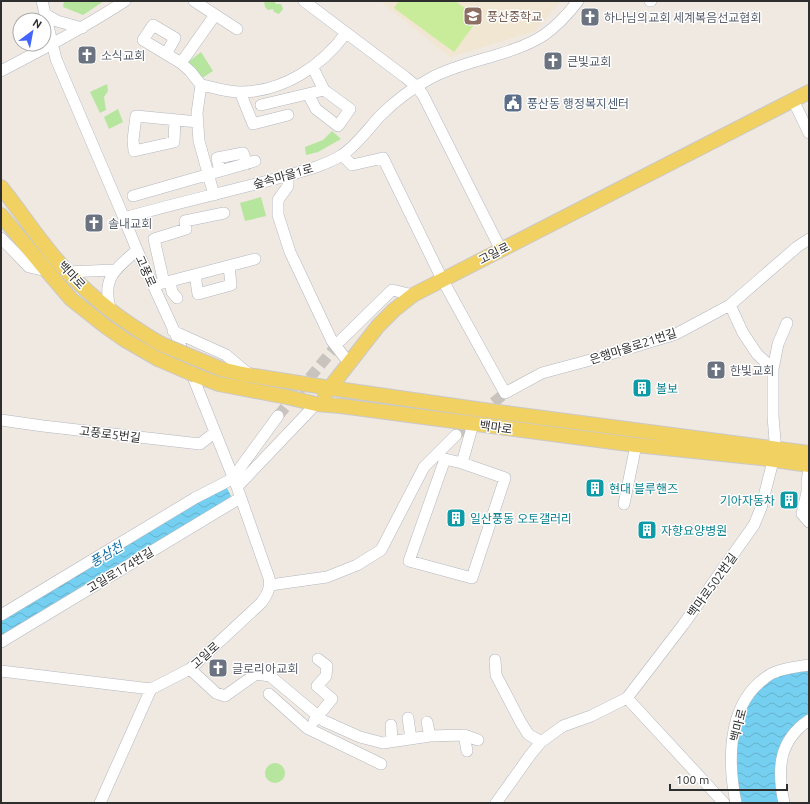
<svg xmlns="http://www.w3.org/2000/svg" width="810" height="804" viewBox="0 0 810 804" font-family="Ubuntu,'Noto Sans KR',sans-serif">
  <defs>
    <pattern id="water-waves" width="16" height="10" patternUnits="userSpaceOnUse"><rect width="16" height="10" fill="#75cff0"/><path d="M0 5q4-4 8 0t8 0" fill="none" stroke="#66b2ce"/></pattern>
  </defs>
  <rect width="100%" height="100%" fill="#efe9e1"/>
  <path fill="#f0e6d1" d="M 380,1 L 561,1 L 535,31 L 450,57 Z"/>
  <path fill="#b6e59e" d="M 64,1 L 104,1 L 83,15 L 63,7 Z
    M 264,1 L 274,1 L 276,4 L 281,4 L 283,9 L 279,14 L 274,12 L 273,9 L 268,10 L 265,7 Z
    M 201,52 L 213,71 L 202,78 L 188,62 Z
    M 107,84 L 108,91 L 104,97 L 106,110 L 100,113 L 90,92 Z
    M 118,109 L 123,122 L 109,129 L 104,117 Z
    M 332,131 L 341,139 L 318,152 L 306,155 L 305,147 L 323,140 Z
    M 261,197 L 266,216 L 245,221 L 240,203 Z
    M265 773a10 10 0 1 1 20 0a10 10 0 1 1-20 0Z"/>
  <path fill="#c9ec9a" d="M 399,1 L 455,1 L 479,18 L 454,52 L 394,8 Z"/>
  <path fill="url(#water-waves)" d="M 225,484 L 231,496 L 226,502 L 1,638 L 1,620 Z
    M 809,670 L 809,717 L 788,738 L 780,803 L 741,803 L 735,766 L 736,738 L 747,703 L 766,681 L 782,674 Z"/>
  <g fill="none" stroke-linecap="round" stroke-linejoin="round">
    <path stroke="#c8c4bd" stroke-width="11" stroke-dasharray="11 5.5" stroke-linecap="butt" d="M 278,416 L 341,340
      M 456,435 L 505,393"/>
    <defs>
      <path id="minor" d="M 42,1 L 56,59 L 121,211 L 137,250 L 177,337 L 237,487 L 269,578 C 271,588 267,595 261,603 L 190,669 L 151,689 L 100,803
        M 194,1 L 237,29
        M 304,1 L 405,77 L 416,86 L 423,95 L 501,250
        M 650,1 L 651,1
        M 45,14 L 57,21 L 82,28
        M 166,54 L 175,38 L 153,25 L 143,40 L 181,63 L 190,71 L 201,85 L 197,113 L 199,141 L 214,195
        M 181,63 L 215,15
        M 1,71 C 43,49 85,27 125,1
        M 201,85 C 213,87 227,92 240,92 C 283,92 322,66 346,33
        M 240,92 L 253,124 L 288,115
        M 308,94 L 316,109 L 338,126 L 350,109 L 324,90 L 313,68
        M 793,100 L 809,133
        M 261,105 L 324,90
        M 175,120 L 174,142 L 134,151 L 133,140 L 136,116 L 198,122
        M 342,155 L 352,165 L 383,158 L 442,279 L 505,393 L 542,373 L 594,359 L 676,334 L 730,305 L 797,247 L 809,239
        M 220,171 L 217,158 L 243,153 L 247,164
        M 288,175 L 288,186 L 278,200 L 278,215 L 290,252 L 332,341 L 349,363
        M 133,196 L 255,161
        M 124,218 C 173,204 222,193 271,180 C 294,173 321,168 342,155 C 357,145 368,129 380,116 C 395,101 412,88 431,78 C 464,60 512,56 544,35 C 557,26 568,14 578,1
        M 1,238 L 29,267 L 47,271
        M 67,272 L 114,270
        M 195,275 L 198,294 L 231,285 L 229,266
        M 170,281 L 172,292 L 177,298
        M 164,283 L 154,239 L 186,229 L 185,221 L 224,213
        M 159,284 L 255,259
        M 111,312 C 101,278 114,271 137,250
        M 173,331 L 226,355 L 250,375
        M 341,340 L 392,290 L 413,295
        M 773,369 L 778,344 L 787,323
        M 1,420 L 43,426 L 200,444 L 214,433
        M 445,459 L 462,463 L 505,478 L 472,578 L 409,561 Z
        M 462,463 L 473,424
        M 809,470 L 807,481 L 807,492 L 802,514 L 809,522
        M 237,487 L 316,404
        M 624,504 L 636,445
        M 270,585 L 327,577 L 357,565 L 381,550 L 424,467 L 456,435
        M 1,615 L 195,498 L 232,479 L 278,416
        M 1,642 L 240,498
        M 495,660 L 496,675 L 520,721 L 528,734 L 541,742
        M 190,669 L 216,693 L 225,696 L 256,674 L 270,676 L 324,721 L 360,737 L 383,743 L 430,736 L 464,735 L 478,740
        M 1,671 L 151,689
        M 269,694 L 307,728 L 381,764
        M 627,698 L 724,803
        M 408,718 L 411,739
        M 314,721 L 332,699 L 317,686 L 326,676 L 327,666 L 318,659
        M 427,722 L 430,736
        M 391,725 L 392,741
        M 464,735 L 467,751
        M 496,803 L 531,754 L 541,742 L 563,726 L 591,716 L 627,698 L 683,625 L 754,525 L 761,508 L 773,461 L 775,441 L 773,416 L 773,369 L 757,354 L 743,333 L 730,305
        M 736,803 C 728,764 727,710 760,682 C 764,679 768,675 773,673 C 784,668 797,667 809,665
        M 784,803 C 777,770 778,741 809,720"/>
      <path id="major" d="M 1,187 C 22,213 40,242 63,267 C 91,298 125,323 161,344
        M 1,215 L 47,271 L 71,299 L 105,326 L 125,340 L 158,359
        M 221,369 L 242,374 L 330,388 L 476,409 L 809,453
        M 195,375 L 219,384 L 287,397 L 316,404 L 341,406 L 636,445 L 761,458 L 809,465
        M 325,394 L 378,326 L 394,310 L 413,295 L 809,92"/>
    </defs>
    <use href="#minor" stroke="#b4b7c1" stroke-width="12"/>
    <use href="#major" stroke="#c9c9c9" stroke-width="16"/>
    <use href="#minor" stroke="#fff" stroke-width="11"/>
    <use href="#major" stroke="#f2d163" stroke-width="14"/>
    <defs>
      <path id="major-bridge" d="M 161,344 L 221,369
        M 158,359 L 195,375"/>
    </defs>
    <use href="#major-bridge" stroke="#c9c9c9" stroke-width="16" stroke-linecap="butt"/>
    <use href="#major-bridge" stroke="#f2d163" stroke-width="14"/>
  </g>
  <defs>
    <symbol id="school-square" viewBox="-11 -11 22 22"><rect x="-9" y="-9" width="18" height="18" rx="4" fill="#8d6e63" stroke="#fff"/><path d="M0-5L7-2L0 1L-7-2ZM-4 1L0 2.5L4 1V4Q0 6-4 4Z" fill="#fff"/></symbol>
    <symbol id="church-square" viewBox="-11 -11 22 22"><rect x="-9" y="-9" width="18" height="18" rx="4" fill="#6b7280" stroke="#fff"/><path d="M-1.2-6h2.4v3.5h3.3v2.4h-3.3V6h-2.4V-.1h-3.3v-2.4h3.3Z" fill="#fff"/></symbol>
    <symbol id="civic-square" viewBox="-11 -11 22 22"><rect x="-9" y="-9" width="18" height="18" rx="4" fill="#5c6f8a" stroke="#fff"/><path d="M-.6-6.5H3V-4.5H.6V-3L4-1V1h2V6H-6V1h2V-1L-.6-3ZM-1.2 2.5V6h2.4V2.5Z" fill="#fff"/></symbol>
    <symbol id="building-square" viewBox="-11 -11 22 22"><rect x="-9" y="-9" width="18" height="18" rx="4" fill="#0f9aa8" stroke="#fff"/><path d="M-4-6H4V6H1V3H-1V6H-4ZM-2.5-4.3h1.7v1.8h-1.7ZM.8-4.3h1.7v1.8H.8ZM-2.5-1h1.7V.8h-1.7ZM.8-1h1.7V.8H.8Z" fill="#fff"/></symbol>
  </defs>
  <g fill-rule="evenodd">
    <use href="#school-square" x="462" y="5" width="22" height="22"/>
    <use href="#church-square" x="579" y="6" width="22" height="22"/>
    <use href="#church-square" x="76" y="44" width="22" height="22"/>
    <use href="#church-square" x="542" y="50" width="22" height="22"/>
    <use href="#civic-square" x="502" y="92" width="22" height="22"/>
    <use href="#church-square" x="83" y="212" width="22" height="22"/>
    <use href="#church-square" x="705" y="359" width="22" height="22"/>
    <use href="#building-square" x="631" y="377" width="22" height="22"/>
    <use href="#building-square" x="584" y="477" width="22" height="22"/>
    <use href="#building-square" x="778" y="489" width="22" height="22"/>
    <use href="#building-square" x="445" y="507" width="22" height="22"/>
    <use href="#building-square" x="636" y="519" width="22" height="22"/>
    <use href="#church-square" x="207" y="657" width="22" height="22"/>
  </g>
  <g text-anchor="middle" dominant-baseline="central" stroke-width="3" stroke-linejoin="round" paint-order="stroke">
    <g font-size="12" fill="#785e54" stroke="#fff" text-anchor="start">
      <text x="487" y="16">풍산중학교</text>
    </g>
    <g font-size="12" fill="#5b616d" stroke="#fff" text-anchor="start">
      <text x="604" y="17">하나님의교회 세계복음선교협회</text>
      <text x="101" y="55">소식교회</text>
      <text x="567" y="61">큰빛교회</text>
      <text x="108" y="223">솔내교회</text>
      <text x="730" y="370">한빛교회</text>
      <text x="232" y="668">글로리아교회</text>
    </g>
    <g font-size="12" fill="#4e5e75" stroke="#fff" text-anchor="start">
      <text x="527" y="103">풍산동 행정복지센터</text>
    </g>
    <g font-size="12" fill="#2e2e2e" stroke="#fff">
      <text transform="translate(283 176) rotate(-16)">숲속마을1로</text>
      <text transform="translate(494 253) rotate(-27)">고일로</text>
      <text transform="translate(146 271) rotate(66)">고풍로</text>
      <text transform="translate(72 275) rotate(47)">백마로</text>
      <text transform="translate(633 346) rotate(-18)">은행마을로21번길</text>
      <text transform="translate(496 427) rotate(8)">백마로</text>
      <text transform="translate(110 434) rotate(7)">고풍로5번길</text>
      <text transform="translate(120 570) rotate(-31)">고일로174번길</text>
      <text transform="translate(712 585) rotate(-54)">백마로502번길</text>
      <text transform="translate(205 655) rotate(-42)">고일로</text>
      <text transform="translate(738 725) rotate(-76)">백마로</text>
    </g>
    <g font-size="12" fill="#0d838f" stroke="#fff" text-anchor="start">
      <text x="656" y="388">볼보</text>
      <text x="609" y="488">현대 블루핸즈</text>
      <text x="775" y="500" text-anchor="end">기아자동차</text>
      <text x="470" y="518">일산풍동 오토갤러리</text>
      <text x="661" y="530">자향요양병원</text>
    </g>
    <g font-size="13" font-style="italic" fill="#0d6fa3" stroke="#fff">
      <text transform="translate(106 554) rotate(-31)">풍삼천</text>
    </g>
  </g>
  <rect width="810" height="804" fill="none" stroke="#2e2e2e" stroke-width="4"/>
  <g transform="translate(32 32) rotate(32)"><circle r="19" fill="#ffffff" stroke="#ababab"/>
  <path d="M0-3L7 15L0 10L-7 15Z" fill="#4264fb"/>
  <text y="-6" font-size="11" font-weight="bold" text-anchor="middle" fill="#2e2e2e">N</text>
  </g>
  <path d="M670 784v6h117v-6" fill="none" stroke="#2e2e2e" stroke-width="2"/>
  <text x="676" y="784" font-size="12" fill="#2e2e2e" stroke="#ffffff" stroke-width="3" paint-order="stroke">100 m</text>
</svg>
